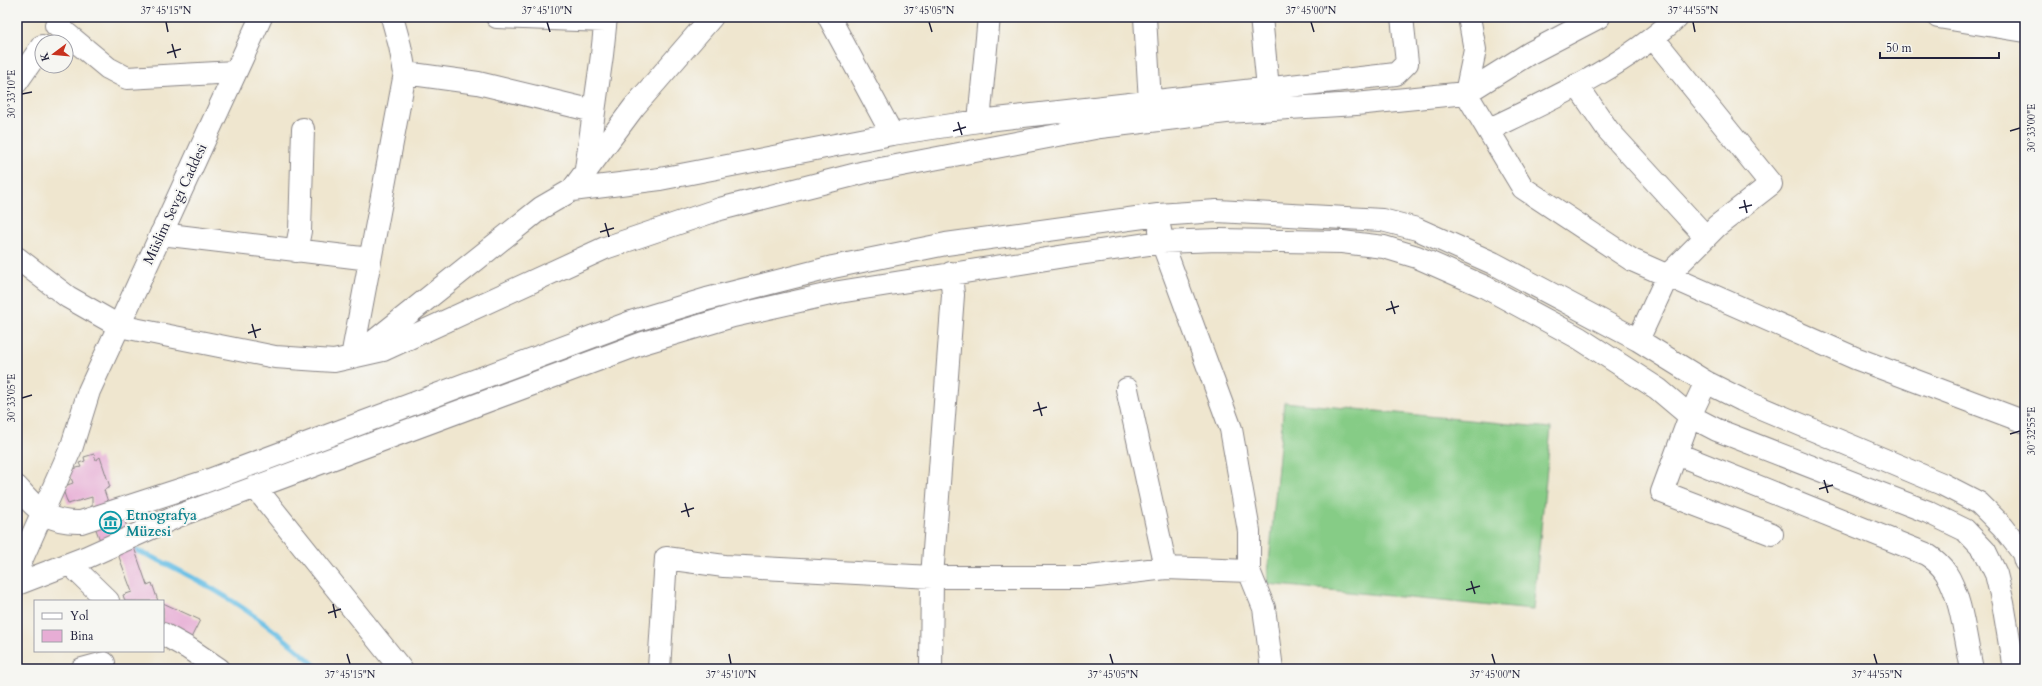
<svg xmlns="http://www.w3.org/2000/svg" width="2042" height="686" viewBox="0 0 2042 686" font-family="Cardo,serif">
  <rect width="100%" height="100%" fill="#f6f6f2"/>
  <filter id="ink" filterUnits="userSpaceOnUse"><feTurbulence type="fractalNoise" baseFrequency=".025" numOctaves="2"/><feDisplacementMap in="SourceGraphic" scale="8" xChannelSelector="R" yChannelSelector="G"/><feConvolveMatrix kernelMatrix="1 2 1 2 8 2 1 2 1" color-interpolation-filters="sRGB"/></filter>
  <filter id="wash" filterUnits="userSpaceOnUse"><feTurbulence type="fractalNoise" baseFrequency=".012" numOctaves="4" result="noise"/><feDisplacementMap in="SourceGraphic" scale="16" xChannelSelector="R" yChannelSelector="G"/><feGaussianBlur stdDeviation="0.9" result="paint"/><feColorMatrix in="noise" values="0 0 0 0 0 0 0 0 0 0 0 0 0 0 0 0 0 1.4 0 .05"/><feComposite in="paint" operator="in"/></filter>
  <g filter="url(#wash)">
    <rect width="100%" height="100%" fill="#efe6cf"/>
    <path fill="#86cc86" stroke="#547760" d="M 1284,402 L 1551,428 L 1533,610 L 1267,584 Z"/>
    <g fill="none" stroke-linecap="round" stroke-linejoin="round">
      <path stroke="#69c0e6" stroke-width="5" d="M 130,549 C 149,554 167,564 184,573 C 233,598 278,631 319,669"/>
    </g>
    <g id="blocks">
      <path fill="#e7add5" d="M 94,454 L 96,460 L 100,457 L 110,487 L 104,490 L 108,502 L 112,500 L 115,509 L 120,507 L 147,585 L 152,583 L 158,601 L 125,601 L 123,595 L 132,592 L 112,538 L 101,543 L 88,508 L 92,507 L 92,497 L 68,504 L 62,487 L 73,483 L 68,470 L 81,467 L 79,463 L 85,461 L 84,457 Z
        M 163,603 L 200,620 L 190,640 L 163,628 Z"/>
    </g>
  </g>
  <g filter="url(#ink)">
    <use href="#blocks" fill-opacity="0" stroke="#888485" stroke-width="1"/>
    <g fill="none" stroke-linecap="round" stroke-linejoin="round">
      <defs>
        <path id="minor" d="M 392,17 L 400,46 L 405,73 L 478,83 L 594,111
          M 497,17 L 605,21
          M 829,17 L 892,134
          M 1145,17 L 1150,102
          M 1261,17 L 1268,88
          M 1599,17 L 1530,53 L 1466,93 L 1523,188 L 1632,260 L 1855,358 L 2025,422
          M 1938,17 L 2025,31
          M 56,25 L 108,68 L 127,78 L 235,72
          M 17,82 L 42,46
          M 1577,85 L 1608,130 L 1706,237
          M 979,121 L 989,17
          M 1488,130 C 1554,98 1624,67 1677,17
          M 586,169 L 602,55 L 606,17
          M 572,190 L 634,107 L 712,17
          M 1160,230 L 1162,242 L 1231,429 L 1249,531 L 1249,571 L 1264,608 L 1272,669
          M 161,234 L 370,259
          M 296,251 L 300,231 L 303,129
          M 17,258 L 68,297 L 119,326 L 275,357 L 334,361 L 383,350 L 605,248 L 720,209 L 865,172 L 1100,127 L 1226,112 L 1356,104 L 1466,93 L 1475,50 L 1469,17
          M 1638,340 L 1668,275 L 1717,226 L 1771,184 L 1654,39
          M 363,350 L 541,208 L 572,190 L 660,179 L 892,134 L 979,121 L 1396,74 L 1407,63 L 1402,17
          M 352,357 L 405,73
          M 1706,382 L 1690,416 L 1662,492 L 1772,534
          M 1127,389 L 1166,568
          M 1677,454 L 1926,554 C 1934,559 1941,565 1946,573 C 1961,595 1966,642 1972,669
          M 17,487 C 38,510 47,523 81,522 L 204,482 L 634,321 L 707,299 L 833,267 L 946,244 L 1158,215 L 1217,211 L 1382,220 L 1417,229 L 1493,263 L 1638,340 L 1706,382 L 1742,400 L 1942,484 L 1979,503 L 2003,527 L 2023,553 L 2025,561
          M 255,487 L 401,669
          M 70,564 L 108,601
          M 17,584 L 87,557 L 178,516 L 643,343 L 733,316 L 839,292 L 1065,256 L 1162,242 L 1218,240 L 1342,242 L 1384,247 L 1417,257 L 1485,287 L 1579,338 L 1658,389 L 1690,416 L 1717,430 L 1928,512 L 1965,530 L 1985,551 L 1996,574 L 2003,603 L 2014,669
          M 163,634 L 188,648 L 219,669
          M 82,669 L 104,663
          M 659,669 L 666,558 L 724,566 L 932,577 L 1089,577 L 1166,568 L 1249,571
          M 931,669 L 932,577 L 953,295 L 951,273"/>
        <path id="major" d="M 17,570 L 72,446 L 89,391 L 261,17"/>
      </defs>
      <use href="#minor" stroke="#888485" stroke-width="24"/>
      <use href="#major" stroke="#888485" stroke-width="24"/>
      <use href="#minor" stroke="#fff" stroke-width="22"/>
      <use href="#major" stroke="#fff" stroke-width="22"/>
    </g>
  </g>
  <path fill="none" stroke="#22223b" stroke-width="1.5" d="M 166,22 L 168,32M 547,22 L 550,32M 929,22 L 932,32M 1311,22 L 1314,32M 1693,22 L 1695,32M 172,44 L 176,58M 167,53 L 181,49M 22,94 L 32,92M 958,122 L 962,135M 953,131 L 966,127M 2010,131 L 2020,128M 1744,200 L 1747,213M 1739,208 L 1752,205M 605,223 L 609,237M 600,232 L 614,228M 1391,301 L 1395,314M 1386,310 L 1399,306M 252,324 L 256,338M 248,333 L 261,329M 22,398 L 32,395M 1038,402 L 1042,416M 1033,411 L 1047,407M 2010,434 L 2020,431M 1824,480 L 1828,493M 1819,489 L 1833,485M 685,503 L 689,517M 681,512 L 694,508M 1471,581 L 1475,594M 1466,590 L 1480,586M 333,604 L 336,618M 328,613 L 341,609M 347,654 L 350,664M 729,654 L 731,664M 1110,654 L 1113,664M 1492,654 L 1495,664M 1874,654 L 1877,664"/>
  <defs>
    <symbol id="museum-ring" viewBox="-11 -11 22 22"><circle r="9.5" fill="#f6f6f2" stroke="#0f9aa8" stroke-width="1.5"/><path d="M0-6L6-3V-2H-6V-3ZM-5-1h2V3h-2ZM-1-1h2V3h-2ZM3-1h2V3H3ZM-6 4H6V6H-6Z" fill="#0f9aa8"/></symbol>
  </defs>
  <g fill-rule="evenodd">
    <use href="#museum-ring" x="98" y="510" width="25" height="25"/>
  </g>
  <g text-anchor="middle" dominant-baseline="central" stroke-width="4" stroke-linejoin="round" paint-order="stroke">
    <g font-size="14" fill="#22223b" stroke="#f6f6f2">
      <text transform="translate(175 204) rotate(-65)">Müslim Sevgi Caddesi</text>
    </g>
    <g font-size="14" font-weight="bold" fill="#0d838f" stroke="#f6f6f2" text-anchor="start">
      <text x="126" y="515">Etnografya<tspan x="126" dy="16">Müzesi</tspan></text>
    </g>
  </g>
  <rect width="2042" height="686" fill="none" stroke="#f6f6f2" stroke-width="44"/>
  <rect x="34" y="600" width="130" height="52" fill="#f6f6f2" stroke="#a1a1a9"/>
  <rect x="42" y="613" width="20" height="6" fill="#ffffff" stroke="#a1a1a9"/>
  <text x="70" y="620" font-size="12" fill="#22223b">Yol</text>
  <rect x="42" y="630" width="20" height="12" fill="#e7add5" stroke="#a1a1a9"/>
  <text x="70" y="640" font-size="12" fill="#22223b">Bina</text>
  <g transform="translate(54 54) rotate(254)"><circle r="19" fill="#f6f6f2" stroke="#a1a1a9"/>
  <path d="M0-3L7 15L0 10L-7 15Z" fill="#c8321e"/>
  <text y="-6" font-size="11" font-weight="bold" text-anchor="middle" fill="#22223b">K</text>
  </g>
  <path d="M1880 52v6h119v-6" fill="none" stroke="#22223b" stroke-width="2"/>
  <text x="1886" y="52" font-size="12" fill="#22223b" stroke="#f6f6f2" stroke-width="3" paint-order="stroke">50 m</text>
  <rect x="22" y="22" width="1998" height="642" fill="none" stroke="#22223b" stroke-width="1.5"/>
  <g font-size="10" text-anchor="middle" fill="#22223b">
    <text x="166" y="14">37°45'15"N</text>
    <text x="547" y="14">37°45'10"N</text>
    <text x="929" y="14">37°45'05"N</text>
    <text x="1311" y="14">37°45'00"N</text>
    <text x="1693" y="14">37°44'55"N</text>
    <text transform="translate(11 94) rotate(-90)" y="4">30°33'10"E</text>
    <text transform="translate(2031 128) rotate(-90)" y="4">30°33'00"E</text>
    <text transform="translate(11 398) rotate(-90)" y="4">30°33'05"E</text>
    <text transform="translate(2031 431) rotate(-90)" y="4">30°32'55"E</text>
    <text x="350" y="678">37°45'15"N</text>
    <text x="731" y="678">37°45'10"N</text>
    <text x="1113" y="678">37°45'05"N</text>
    <text x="1495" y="678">37°45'00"N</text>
    <text x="1877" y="678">37°44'55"N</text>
  </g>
</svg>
